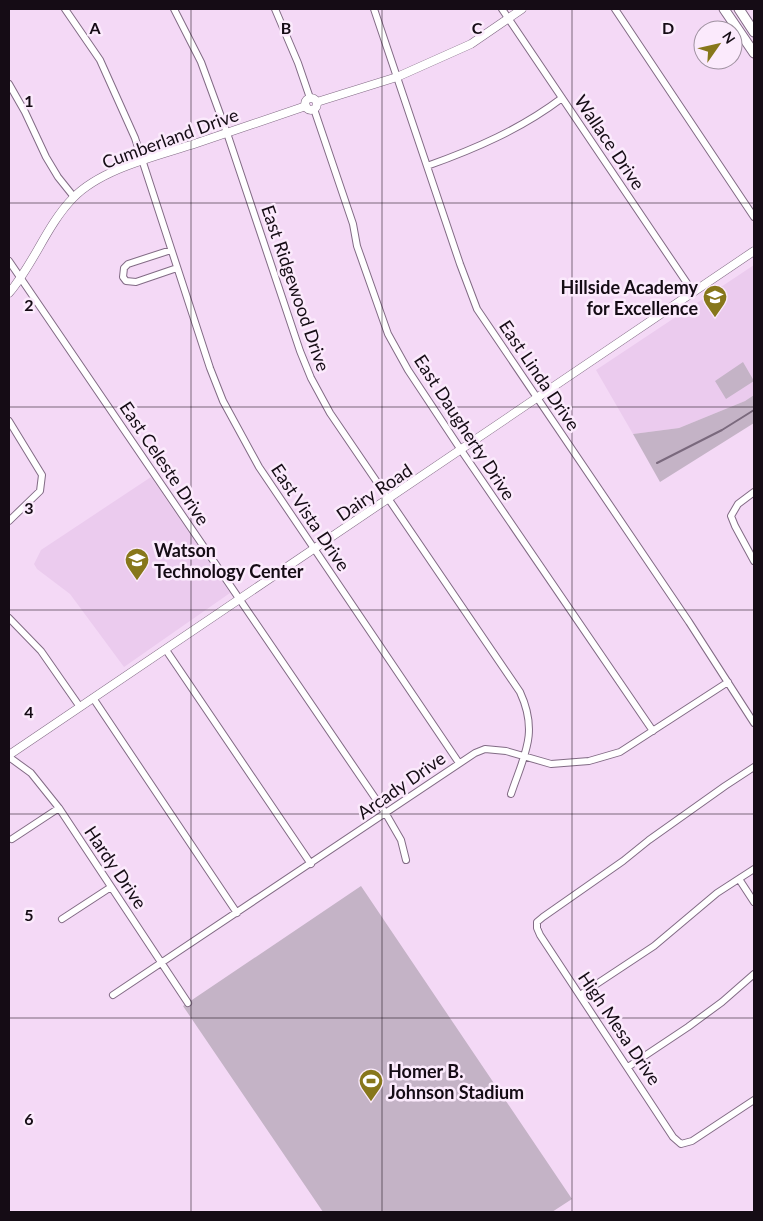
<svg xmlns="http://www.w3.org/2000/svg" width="763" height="1221" viewBox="0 0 763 1221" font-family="Lato,sans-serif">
  <rect width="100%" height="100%" fill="#f4d9f6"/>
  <path fill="#ebcbee" d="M 754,265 L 754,395 L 745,401 L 679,428 L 633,434 L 596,370 Z
    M 151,477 L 230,593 L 124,667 L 70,594 L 37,569 L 34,564 L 41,550 Z"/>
  <path fill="#c4b3c6" d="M 743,362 L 754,381 L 726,399 L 715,381 Z
    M 754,395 L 754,423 L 660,482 L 633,434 L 679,428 L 745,401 Z
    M 361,886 L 572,1199 L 552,1212 L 323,1212 L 183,1006 Z"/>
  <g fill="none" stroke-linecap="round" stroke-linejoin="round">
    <path stroke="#7a697d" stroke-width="2" d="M 657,463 L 722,430 L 754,410"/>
    <defs>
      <path id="minor" d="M 65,9 L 100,60 L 135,138 L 210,368 L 223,401 L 259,467 L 459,763
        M 174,9 L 201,62 L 227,133 L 300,351 L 311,378 L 330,413 L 520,692 C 539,733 524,755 511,794
        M 275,9 L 298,63 L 310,98
        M 374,9 L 460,264 L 477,309 L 689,622 L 754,723
        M 502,9 L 693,292
        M 615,9 L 754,217
        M 9,84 L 25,112 L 46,157 L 58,177 L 74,197
        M 314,109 L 353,224 L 357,246 L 388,334 L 408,370 L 461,450 L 653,731
        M 427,166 C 475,149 521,129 562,98
        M 171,250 L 128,264 L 124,268 L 123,277 L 126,281 L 136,282 L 177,268
        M 9,261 C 135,445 261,629 386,814 L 401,840 L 406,860
        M 9,421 L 42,475 L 40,491 L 9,521
        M 754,492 L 738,504 L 731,516 L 735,526 L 754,561
        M 9,618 L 41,651 L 80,707
        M 166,650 L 311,864
        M 93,698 L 237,913
        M 9,757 L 31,773 L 59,808 L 188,1003
        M 754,767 L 725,786 L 649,840 L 623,861 L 543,917 L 537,922 L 537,928 L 540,935 L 673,1137 L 681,1144 L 692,1141 L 754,1100
        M 12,839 L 59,808
        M 739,879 L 754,902
        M 62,919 L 111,887
        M 113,995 L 475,753 L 485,749 L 506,751 L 551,764 L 589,761 L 620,752 L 728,682
        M 580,995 L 654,946 L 717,893 L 754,869
        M 628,1067 L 688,1027 L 722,1002 L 754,974"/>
      <path id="tertiary" d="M305 104a6 6 0 1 1 12 0a6 6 0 1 1-12 0Z
        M 317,102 L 397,77 L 471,44 L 522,9
        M 9,293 C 34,264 46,226 73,198 C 102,168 158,156 197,143 C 233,131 270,118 306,106
        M 9,755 L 754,251"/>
      <path id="secondary" d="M 724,9 L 754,53
        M 739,9 L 754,32"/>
    </defs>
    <use href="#minor" stroke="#826b85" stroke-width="8"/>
    <use href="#tertiary" stroke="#826b85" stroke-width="9"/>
    <use href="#secondary" stroke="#826b85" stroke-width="11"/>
    <use href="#minor" stroke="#fff" stroke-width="6"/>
    <use href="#tertiary" stroke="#fff" stroke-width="8"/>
    <use href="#secondary" stroke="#fff" stroke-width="9"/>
  </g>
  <path fill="none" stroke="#150c15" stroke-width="1" stroke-opacity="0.55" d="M 191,9 L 191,1212M 382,9 L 382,1212M 572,9 L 572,1212M 9,203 L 754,203M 9,407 L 754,407M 9,610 L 754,610M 9,814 L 754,814M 9,1018 L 754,1018"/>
  <defs>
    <symbol id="school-pin" viewBox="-11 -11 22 30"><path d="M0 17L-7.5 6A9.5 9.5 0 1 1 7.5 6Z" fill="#87771b" stroke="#fbeafc"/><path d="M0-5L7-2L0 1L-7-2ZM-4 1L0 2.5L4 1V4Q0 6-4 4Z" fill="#fff"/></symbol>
    <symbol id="stadium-pin" viewBox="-11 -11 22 30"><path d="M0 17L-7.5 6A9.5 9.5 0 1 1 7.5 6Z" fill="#87771b" stroke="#fbeafc"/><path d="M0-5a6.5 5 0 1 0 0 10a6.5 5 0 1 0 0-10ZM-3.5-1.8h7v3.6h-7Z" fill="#fff"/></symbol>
  </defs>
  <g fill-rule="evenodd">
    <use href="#school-pin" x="701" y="283" width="28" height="38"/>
    <use href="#school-pin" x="123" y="546" width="28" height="38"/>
    <use href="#stadium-pin" x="357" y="1067" width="28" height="38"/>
  </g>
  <g text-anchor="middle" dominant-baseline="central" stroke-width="5" stroke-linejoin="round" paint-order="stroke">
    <g font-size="18" fill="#150c15" stroke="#fbeafc">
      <text transform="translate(170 138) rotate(-20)">Cumberland Drive</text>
      <text transform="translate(610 142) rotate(56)">Wallace Drive</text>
      <text transform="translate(296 288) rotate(71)">East Ridgewood Drive</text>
      <text transform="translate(540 375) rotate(56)">East Linda Drive</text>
      <text transform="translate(465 427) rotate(57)">East Daugherty Drive</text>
      <text transform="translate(165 463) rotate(56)">East Celeste Drive</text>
      <text transform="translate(374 492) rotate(-34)">Dairy Road</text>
      <text transform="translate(311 517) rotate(56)">East Vista Drive</text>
      <text transform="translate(401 785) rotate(-35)">Arcady Drive</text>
      <text transform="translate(116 867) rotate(56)">Hardy Drive</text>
      <text transform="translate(620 1028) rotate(56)">High Mesa Drive</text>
    </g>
    <g font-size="18" font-weight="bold" fill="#150c15" stroke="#fbeafc" text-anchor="start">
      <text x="698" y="287" text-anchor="end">Hillside Academy<tspan x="698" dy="21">for Excellence</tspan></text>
      <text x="154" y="550">Watson<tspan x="154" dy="21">Technology Center</tspan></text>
      <text x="388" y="1071">Homer B.<tspan x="388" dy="21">Johnson Stadium</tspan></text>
    </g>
  </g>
  <g font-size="16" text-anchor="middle" font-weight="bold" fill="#150c15" stroke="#fbeafc" stroke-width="5" stroke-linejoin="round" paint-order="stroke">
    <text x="95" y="34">A</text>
    <text x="286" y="34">B</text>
    <text x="477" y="34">C</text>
    <text x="668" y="34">D</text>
    <text x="29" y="107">1</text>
    <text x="29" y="311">2</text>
    <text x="29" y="514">3</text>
    <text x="29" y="718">4</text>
    <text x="29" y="921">5</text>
    <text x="29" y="1125">6</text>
  </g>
  <rect width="763" height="1221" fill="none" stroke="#150c15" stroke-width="20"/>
  <g transform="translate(718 45) rotate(56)"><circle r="24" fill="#fbeafc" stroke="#9f91a0"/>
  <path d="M0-4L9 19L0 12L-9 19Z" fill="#87771b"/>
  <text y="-8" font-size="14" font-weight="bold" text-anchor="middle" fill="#150c15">N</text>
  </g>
</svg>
